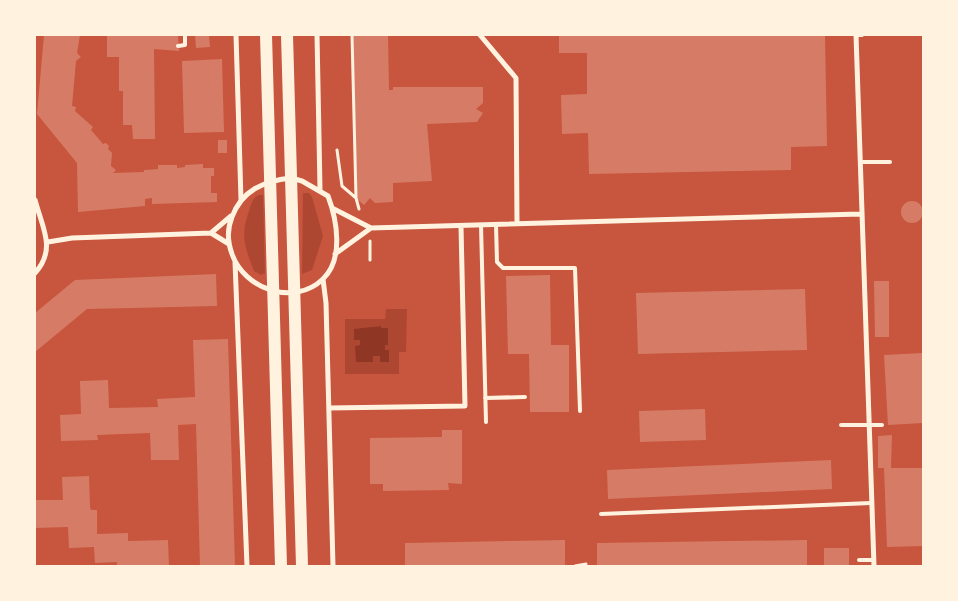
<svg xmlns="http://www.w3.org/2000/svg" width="958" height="601" viewBox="0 0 958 601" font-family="Inter,sans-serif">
  <rect width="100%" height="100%" fill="#c8553d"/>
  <path fill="#ae4732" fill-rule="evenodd" d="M 303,193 L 309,193 L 312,197 L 323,236 L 312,270 L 302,274 Z
    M 259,195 L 263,195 L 265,273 L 261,275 L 254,271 C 245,247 240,237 249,211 C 251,205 252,198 259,195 Z
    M 386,309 L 407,309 L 406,352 L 399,352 L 399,374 L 345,374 L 345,319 L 385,319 ZM 380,326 L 388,345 L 385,345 L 385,350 L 380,356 L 373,356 L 373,362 L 360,345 L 360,340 L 373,327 Z"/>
  <path fill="#8f3625" d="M 381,326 L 381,328 L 388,328 L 388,345 L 385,345 L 385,350 L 389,350 L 389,362 L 380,362 L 380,356 L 373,356 L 373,362 L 356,362 L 355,346 L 360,345 L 360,340 L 354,340 L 354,329 Z"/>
  <path fill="#d67c66" d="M 44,35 L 80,35 L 77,53 L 81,57 L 76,61 L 72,106 L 76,107 L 75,111 L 93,127 L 91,130 L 103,144 L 106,143 L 109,146 L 108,149 L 112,153 L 111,166 L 116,170 L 113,173 L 144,172 L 144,170 L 158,169 L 158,165 L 177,165 L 177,168 L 185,167 L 185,165 L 203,164 L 203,168 L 214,168 L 214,176 L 211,176 L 211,193 L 217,193 L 217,202 L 152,204 L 152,198 L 145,199 L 145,206 L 78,212 L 77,163 L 37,114 Z
    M 107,35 L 178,35 L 179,51 L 154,49 L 155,139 L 133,139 L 132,125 L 123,125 L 123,91 L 119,91 L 119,57 L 107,57 Z
    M 195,35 L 209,35 L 210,47 L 196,48 Z
    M 353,35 L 388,35 L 389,90 L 393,90 L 393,87 L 483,87 L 483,103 L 476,109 L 483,113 L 477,122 L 427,124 L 432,181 L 393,183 L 393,202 L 375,203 L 370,198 L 364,205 L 357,199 Z
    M 559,35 L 825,35 L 827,146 L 791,147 L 791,170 L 589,174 L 588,133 L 562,134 L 561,95 L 587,94 L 587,53 L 559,53 Z
    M 222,59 L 224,132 L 184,133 L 182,61 Z
    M 218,140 L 227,140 L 227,153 L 218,153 Z
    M901 212a11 11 0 1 1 22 0a11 11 0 1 1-22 0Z
    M 216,274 L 217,306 L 87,309 L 35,352 L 35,313 L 75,280 Z
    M 550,275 L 551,345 L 569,345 L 569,412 L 530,412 L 529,354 L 508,354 L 506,276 Z
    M 874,281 L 889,281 L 889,337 L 875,337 Z
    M 805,289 L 807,350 L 638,354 L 636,293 Z
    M 228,339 L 235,566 L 200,566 L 196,424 L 178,425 L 179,460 L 151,460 L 150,433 L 97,435 L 98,440 L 61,441 L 60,415 L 81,414 L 80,381 L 108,380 L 109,408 L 158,407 L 157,399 L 195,397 L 193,340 Z
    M 922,353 L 923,423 L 888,425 L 884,355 Z
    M 705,409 L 706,440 L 640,442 L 639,411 Z
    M 442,430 L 462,430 L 462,484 L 448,483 L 449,490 L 383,491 L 383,484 L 370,484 L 370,438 L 442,437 Z
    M 892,435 L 891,468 L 923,468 L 923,546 L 887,547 L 884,468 L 878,468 L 878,436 Z
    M 831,460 L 832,489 L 608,499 L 607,470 Z
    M 89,476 L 90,507 L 91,510 L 97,510 L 97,534 L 128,533 L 128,541 L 168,540 L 169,566 L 117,566 L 117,562 L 95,563 L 94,547 L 69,548 L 68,527 L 35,528 L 35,500 L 63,500 L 62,477 Z
    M 565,540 L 565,566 L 405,566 L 405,543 Z
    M 807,540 L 807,566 L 597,566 L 597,543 Z
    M 824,548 L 849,548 L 849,566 L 824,566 Z"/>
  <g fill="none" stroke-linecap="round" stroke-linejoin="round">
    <path stroke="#fff3e0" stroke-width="3" d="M 352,35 L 356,198
      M 337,150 L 342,186 L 356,198 L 359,209
      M 370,241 L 370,260
      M 575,566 L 586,564"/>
    <path stroke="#fff3e0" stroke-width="4" d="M 856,35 L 862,35
      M 178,46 L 185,45 L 185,35
      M 860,162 L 890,162
      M 496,224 L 497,262 L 503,268 L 575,268 L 580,411
      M 481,225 L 486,422
      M 485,398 L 525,397
      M 841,425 L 882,425
      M 601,514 L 871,503
      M 859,560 L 873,560"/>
    <path stroke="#fff3e0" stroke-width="5" d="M 236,35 L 241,200
      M 317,35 L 320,189
      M 480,35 L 516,78 L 517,223
      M 856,35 L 874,566
      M 291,178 L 302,181 L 328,196 C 337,220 344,259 323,279 C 294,307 244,289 232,254 C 228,243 227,229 232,217 C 242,190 264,181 291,178 Z
      M 35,200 C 42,227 57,249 35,273
      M 332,208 L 371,228 L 860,214
      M 211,233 L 229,244
      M 48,242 L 72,238 L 211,233 L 231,216
      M 335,254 L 371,228
      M 235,262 L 247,566
      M 323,279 L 326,303 L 333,566
      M 329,408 L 465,406 L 461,226"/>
    <path stroke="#fff3e0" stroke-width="12" d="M 266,35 L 281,566
      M 287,35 L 302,566"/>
  </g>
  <rect width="958" height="601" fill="none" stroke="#fff3e0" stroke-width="72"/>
</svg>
